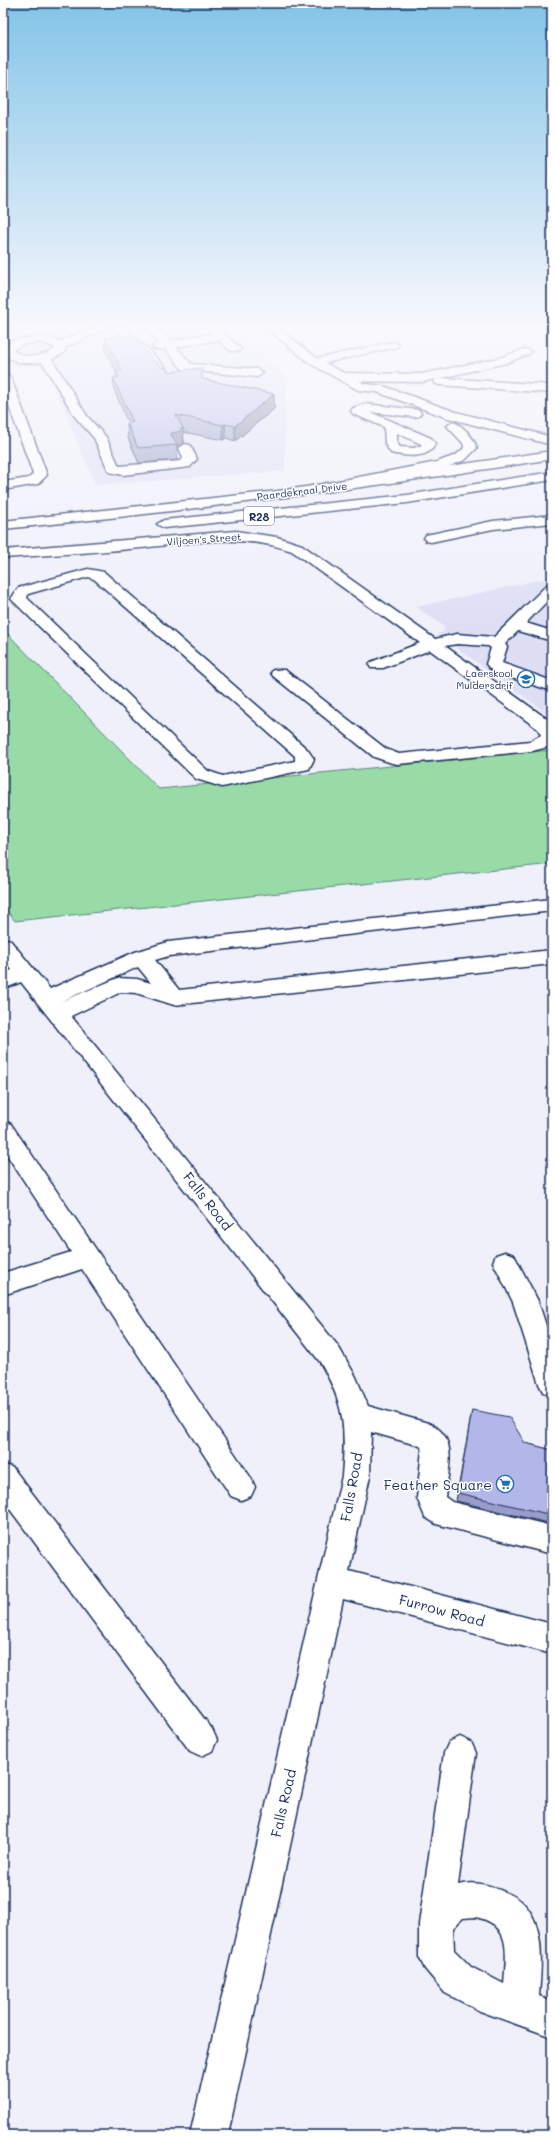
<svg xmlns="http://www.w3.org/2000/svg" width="555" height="2138" viewBox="0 0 555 2138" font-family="Mali,sans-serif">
  <rect width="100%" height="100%" fill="#f0f0fa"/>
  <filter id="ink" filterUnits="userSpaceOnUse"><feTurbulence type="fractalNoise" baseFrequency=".025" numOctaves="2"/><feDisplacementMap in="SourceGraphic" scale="8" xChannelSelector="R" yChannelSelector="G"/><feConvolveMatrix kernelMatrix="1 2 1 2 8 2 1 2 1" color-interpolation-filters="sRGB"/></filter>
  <g filter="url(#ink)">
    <path fill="#dedff5" d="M 3,327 L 229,327 L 286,377 L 285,471 L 96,485 L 45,367 L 9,367 L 3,362 Z
      M 552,577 L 552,717 L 436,633 L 443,633 L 445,627 L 416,607 Z"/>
    <path fill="#99dba6" stroke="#5a8582" d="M 3,629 L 159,789 L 552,750 L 552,864 L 15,921 L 3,906 Z"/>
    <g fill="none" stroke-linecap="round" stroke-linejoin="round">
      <defs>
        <path id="minor" d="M 96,327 L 111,327 L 66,347 L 64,353 L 52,359 L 87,416 L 106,437 L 119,466 L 181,461 L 183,458 L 179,448 L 185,444 L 190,445 L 197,459 L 190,467 L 123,475 L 109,472 L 94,438 L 76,418 L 42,362 C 28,364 14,364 3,353 L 4,346 L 14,340 L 42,336 L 60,341 ZM 41,342 L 54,347 L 54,350 C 43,356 24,360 13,350 L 21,345 Z
          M 112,327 L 124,327 L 147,348 L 171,374 L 186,373 L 165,349 L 154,349 L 152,347 L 154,345 L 159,343 L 146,327 L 156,327 L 170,341 L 211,334 L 204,327 L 216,327 L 239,347 L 241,349 L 239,351 L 231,351 L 218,340 L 176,347 L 191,364 L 257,369 L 263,373 L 257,377 L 197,371 L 198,374 L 192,381 L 164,381 L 139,352 Z
          M 393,342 L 397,343 L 399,345 L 397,347 L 315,365 L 309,362 L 315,359 Z
          M 525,349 L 529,350 L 531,352 L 529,354 L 506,363 L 441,378 L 552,385 L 552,393 L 440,385 L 436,384 L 434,381 L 436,379 L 422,382 L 344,381 L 338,377 L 344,373 L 422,374 L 499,358 Z
          M 3,375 L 9,375 L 11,378 L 47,475 L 38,484 L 3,490 L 3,482 L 29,478 L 33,474 L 3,389 Z
          M 365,404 L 419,410 L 421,413 L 419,416 L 415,417 L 370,412 L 431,438 L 435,443 C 431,460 404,456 391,453 L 385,444 L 384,427 L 353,414 L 351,411 L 353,408 ZM 397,433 L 421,444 L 422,445 L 414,448 L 400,447 L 397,443 Z
          M 552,515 L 552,523 L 493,529 L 431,542 L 426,541 L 424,538 L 426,535 L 493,521 Z
          M 236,531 L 277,537 L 302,545 L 435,639 L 457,634 L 494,637 L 547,585 L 552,584 L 552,596 L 526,623 L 552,631 L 552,641 L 518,631 L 505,644 L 507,647 L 502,663 L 552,681 L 552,691 L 493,672 L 486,664 L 491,648 L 488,646 L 457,644 L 445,646 L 550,721 L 552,723 L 552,743 L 548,747 L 532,751 L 398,764 L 392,763 L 374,757 L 273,676 L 271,673 L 273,670 L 285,670 L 386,749 L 399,754 L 530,741 L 541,735 L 538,729 L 430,650 L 383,668 L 371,668 L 369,665 L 371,662 L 420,643 L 292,551 C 239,532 185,544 130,549 C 88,553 45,555 3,558 L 3,550 Z
          M 88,569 L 104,572 L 307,749 L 314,759 L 309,769 L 222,787 L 196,779 L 11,599 L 18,588 ZM 88,577 L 94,579 L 295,756 L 295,761 L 223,776 L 208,771 L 27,598 L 28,594 Z
          M 552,899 L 552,911 L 169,956 L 155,960 L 179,990 L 552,950 L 552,964 L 174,1005 L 136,993 L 121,992 L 71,1016 L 338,1346 L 356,1377 L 368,1406 L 428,1423 C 460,1436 448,1470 445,1497 L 452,1502 L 552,1526 L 552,1554 L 436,1524 L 425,1517 L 417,1498 L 422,1449 L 420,1446 L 371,1432 L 370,1476 L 349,1571 L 552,1624 L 552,1654 L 343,1599 L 228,2135 L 190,2135 L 342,1476 C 346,1427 345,1405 320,1362 L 21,982 L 3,989 L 3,974 L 12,970 L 3,959 L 3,938 L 10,940 L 50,989 L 135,952 L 168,942 ZM 138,967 L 151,983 L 137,979 L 118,978 L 60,1002 Z
          M 3,1121 L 11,1124 L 251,1478 L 255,1487 L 251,1496 L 241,1500 L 231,1496 L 82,1269 L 3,1295 L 3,1273 L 71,1252 L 3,1149 Z
          M 505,1252 L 514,1255 L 538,1301 L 552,1344 L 552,1396 L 543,1392 L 539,1384 L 513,1302 L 493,1262 L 496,1255 Z
          M 3,1464 L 13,1468 L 212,1729 L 217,1740 L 212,1751 L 201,1756 L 190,1751 L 3,1500 Z
          M 460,1737 L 471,1742 L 476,1753 L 458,1885 C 473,1881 487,1884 500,1890 C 509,1894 518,1897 524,1904 C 546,1927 541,1968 539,1996 L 552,2001 L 552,2037 L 480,2011 L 445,1993 L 425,1969 L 419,1957 L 419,1924 L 444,1753 L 449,1742 ZM 475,1917 C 513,1924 506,1954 504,1984 L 471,1967 L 454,1950 L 453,1928 L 463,1918 Z"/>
        <path id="major" d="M 552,451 L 552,459 C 370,488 187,511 3,529 L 3,521 L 278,491 Z
          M 552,472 L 552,480 L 407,503 L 164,528 L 157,524 L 164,520 L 407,495 Z"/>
        <path id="highway" d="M 265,327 L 277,327 L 319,360 L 365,384 L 383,386 L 456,412 L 552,437 L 552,445 L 448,418 L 377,392 L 358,390 L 311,364 Z
          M 453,422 C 463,425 474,438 477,448 L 465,460 L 444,468 L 312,494 L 305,490 L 312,486 L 437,462 L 456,455 L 464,448 L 463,443 L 447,426 Z"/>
      </defs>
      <use href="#minor" stroke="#1b2f5e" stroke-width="3"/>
      <use href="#major" stroke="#1b2f5e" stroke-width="3"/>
      <use href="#highway" stroke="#1b2f5e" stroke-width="3"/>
      <use href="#minor" fill="#fff" fill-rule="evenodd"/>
      <use href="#major" fill="#fff" fill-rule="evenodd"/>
      <use href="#highway" fill="#fff" fill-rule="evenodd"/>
    </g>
    <path fill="#9a9dc8" stroke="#1b2f5e" d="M 105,338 L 154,361 L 168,372 L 274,394 L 274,409 L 235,441 L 226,438 L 223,440 L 183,432 L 184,443 L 178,447 L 177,447 L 177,460 L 139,463 L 128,438 L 127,423 L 128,423 L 115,392 L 113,378 L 116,378 L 116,371 L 106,352 Z
      M 472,1410 L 525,1443 L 552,1450 L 552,1524 L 456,1501 Z"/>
    <path fill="#7d7fa2" stroke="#1b2f5e" d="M 274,394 L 274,409 L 235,441 L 235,426 Z
      M 225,424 L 226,438 L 223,440 L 223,425 Z
      M 183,428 L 184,443 L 178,447 L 177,447 L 177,445 L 170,433 Z"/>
    <path fill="#b3b6e8" stroke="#1b2f5e" d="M 133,335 L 154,361 L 156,361 L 162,368 L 166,368 L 168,372 L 202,368 L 202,379 L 274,394 L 235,426 L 225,424 L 223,425 L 176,415 L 183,428 L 178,432 L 170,433 L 177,445 L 138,448 L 127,423 L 133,422 L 113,378 L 119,377 L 116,371 L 122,371 L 105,338 Z
      M 472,1410 L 509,1417 L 525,1443 L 552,1450 L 552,1515 L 458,1493 Z"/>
  </g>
  <linearGradient id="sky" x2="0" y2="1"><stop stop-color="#83c4e7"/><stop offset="0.52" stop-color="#f8f8fd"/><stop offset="1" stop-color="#f8f8fd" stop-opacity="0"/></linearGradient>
  <rect width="555" height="626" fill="url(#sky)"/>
  <defs>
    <symbol id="school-ring" viewBox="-11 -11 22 22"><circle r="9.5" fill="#fff" stroke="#1f6fb2" stroke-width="1.5"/><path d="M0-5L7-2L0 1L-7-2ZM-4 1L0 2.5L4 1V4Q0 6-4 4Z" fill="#1f6fb2"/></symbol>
    <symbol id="supermarket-ring" viewBox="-11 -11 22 22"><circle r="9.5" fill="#fff" stroke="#1f6fb2" stroke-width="1.5"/><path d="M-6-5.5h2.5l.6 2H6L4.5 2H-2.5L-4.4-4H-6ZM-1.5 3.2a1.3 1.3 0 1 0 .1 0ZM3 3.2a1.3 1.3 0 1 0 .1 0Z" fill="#1f6fb2"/></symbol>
  </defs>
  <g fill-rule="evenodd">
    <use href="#school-ring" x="516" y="669" width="20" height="20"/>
    <use href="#supermarket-ring" x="495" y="1474" width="20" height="20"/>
  </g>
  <g text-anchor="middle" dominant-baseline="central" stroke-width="3" stroke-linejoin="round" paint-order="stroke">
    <g font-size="10" fill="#1b2f5e" stroke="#fff">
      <text transform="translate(302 491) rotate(-7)">Paardekraal Drive</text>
      <text transform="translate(204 539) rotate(-4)">Viljoen's Street</text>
    </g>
    <g font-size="10" fill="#1b2f5e" stroke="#fff" text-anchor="end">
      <text x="513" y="673">Laerskool<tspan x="513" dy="12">Muldersdrif</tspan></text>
    </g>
    <rect fill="#fff" stroke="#5f6d8e" stroke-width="1" x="244" y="507" width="30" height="18" rx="3"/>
    <g font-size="11" font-weight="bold" fill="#1b2f5e">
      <text x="259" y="516">R28</text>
    </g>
    <g font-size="14" fill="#1b2f5e" stroke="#fff">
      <text transform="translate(208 1201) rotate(52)">Falls Road</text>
      <text transform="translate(351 1487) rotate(-80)">Falls Road</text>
      <text transform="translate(442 1610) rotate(15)">Furrow Road</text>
      <text transform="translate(283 1803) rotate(-77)">Falls Road</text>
    </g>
    <g font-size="14" fill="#1b2f5e" stroke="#fff" text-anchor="end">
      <text x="492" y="1484">Feather Square</text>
    </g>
  </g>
  <rect width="555" height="2138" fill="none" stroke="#fff" stroke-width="16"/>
  <rect x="8" y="8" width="539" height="2122" fill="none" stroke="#1b2f5e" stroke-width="1.5" filter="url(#ink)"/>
</svg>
